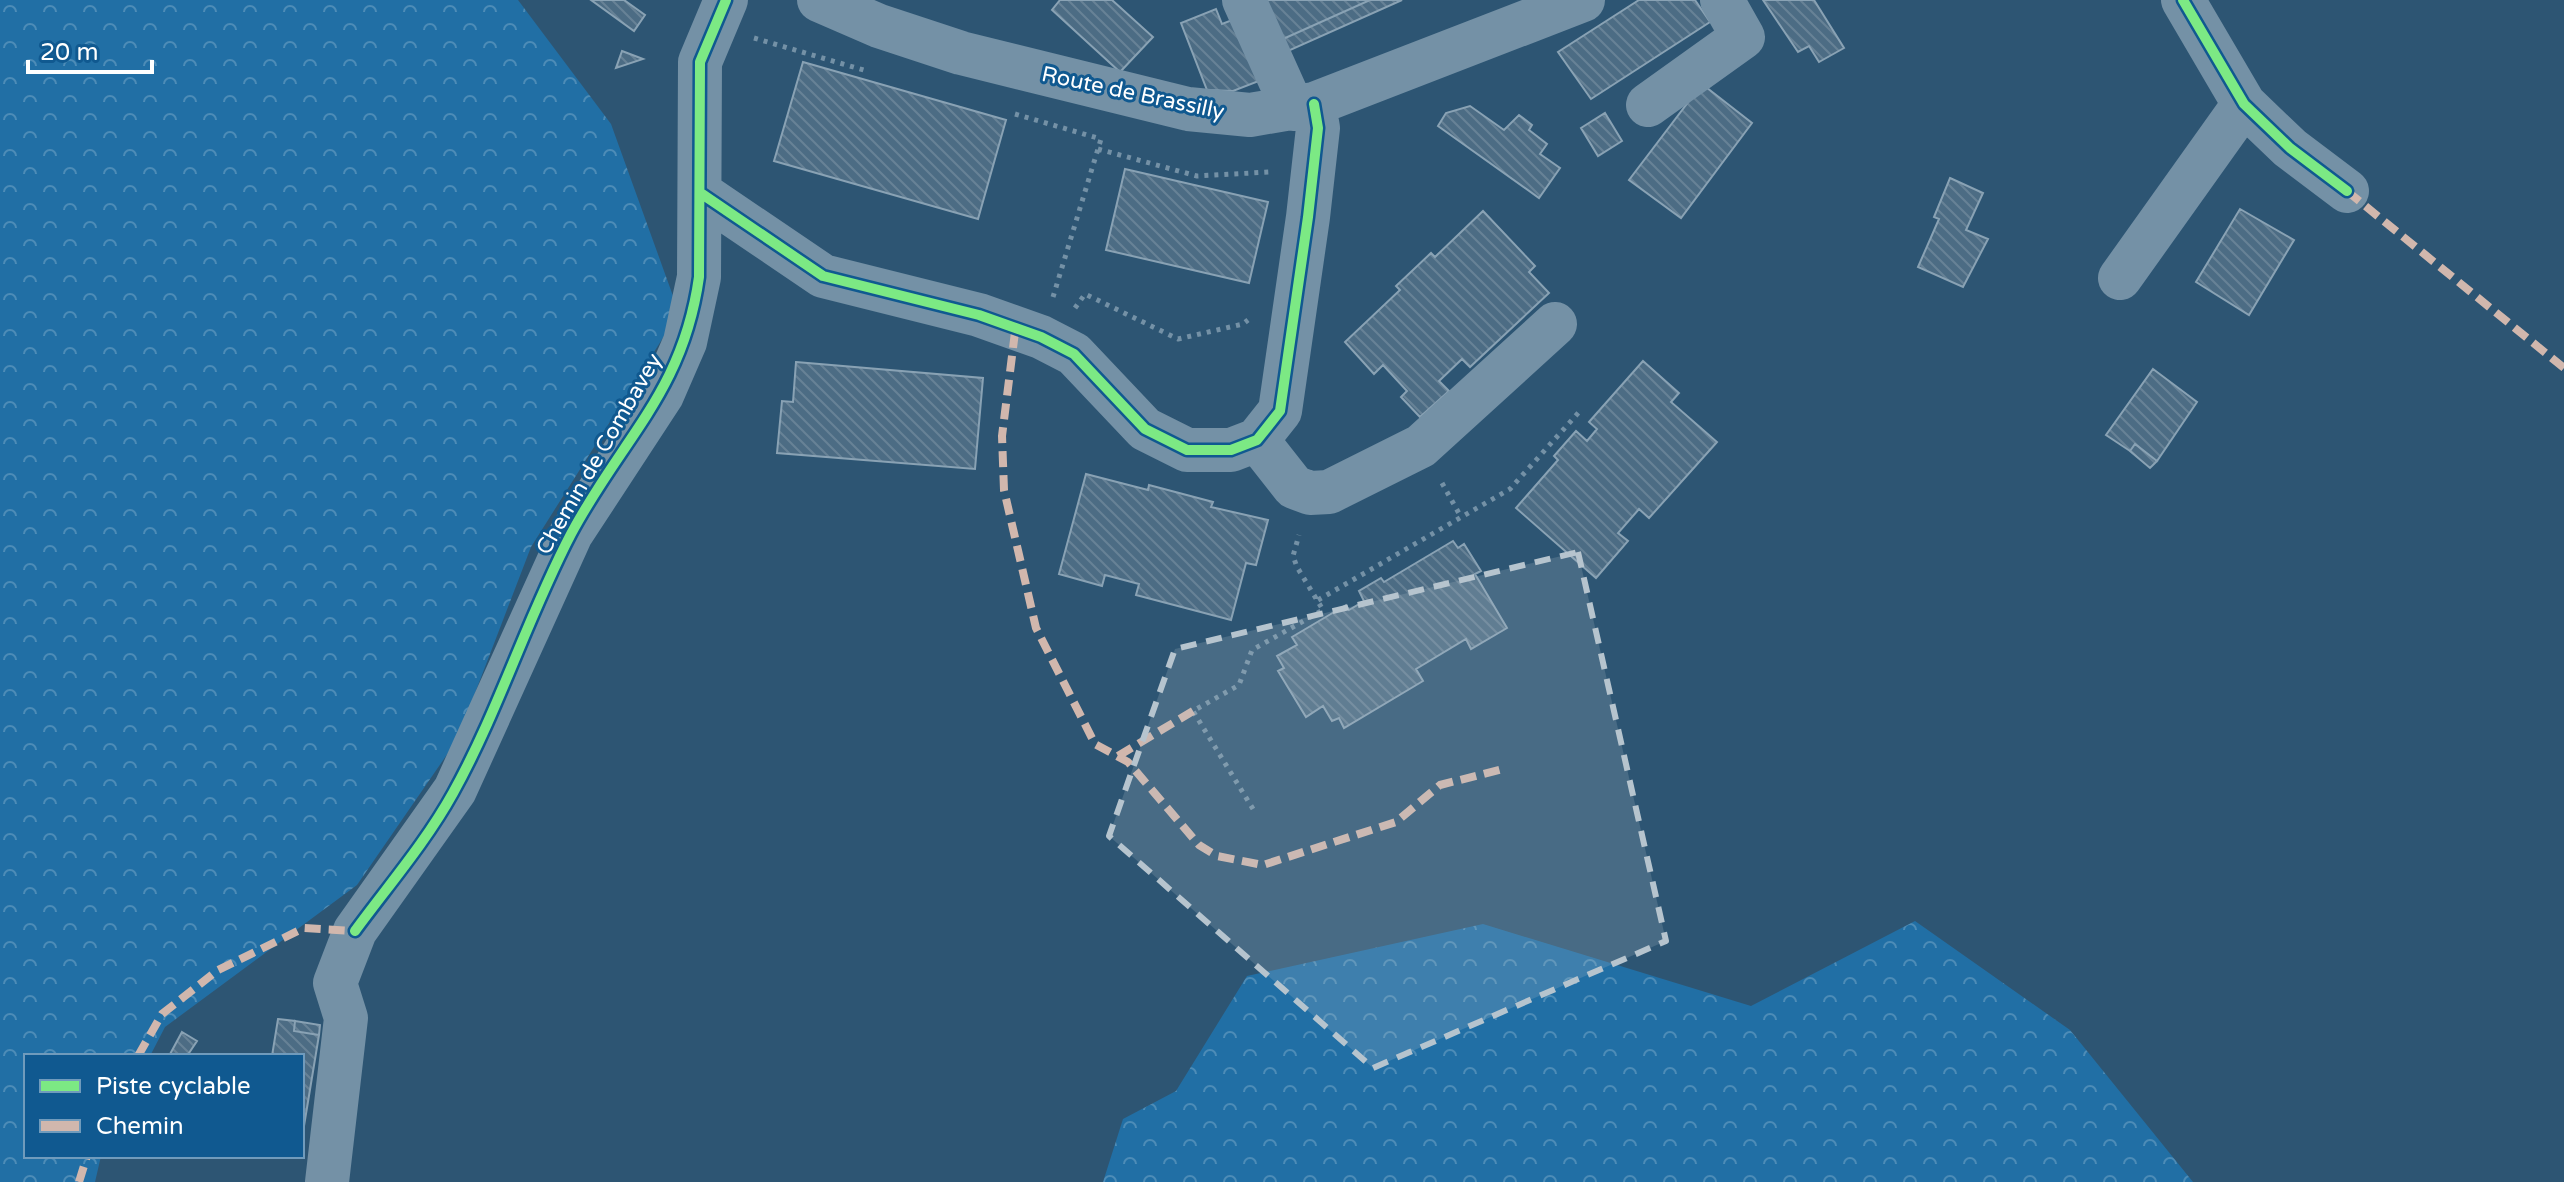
<svg xmlns="http://www.w3.org/2000/svg" width="2564" height="1182" viewBox="0 0 2564 1182" font-family="'Varela Round',sans-serif">
  <defs>
    <pattern id="forest-crowns" width="20" height="18" patternUnits="userSpaceOnUse" patternTransform="scale(2)"><rect width="20" height="18" fill="#216fa5"/><path d="M2 6a3 3 0 1 1 6 0M12 15a3 3 0 1 1 6 0" fill="none" stroke="#4d8cb7"/></pattern>
    <pattern id="building-back-hatch" width="6" height="6" patternUnits="userSpaceOnUse" patternTransform="scale(2)"><rect width="6" height="6" fill="#4c6c84"/><path d="M-1 5l2 2M0 0l6 6M5-1l2 2" fill="none" stroke="#678296"/></pattern>
  </defs>
  <rect width="100%" height="100%" fill="#2d5573"/>
  <path fill="url(#forest-crowns)" d="M 0,0 L 518,0 L 611,124 L 673,296 L 666,333 L 531,547 L 457,740 L 357,885 L 165,1027 L 150,1056 L 26,1056 L 26,1156 L 101,1156 L 95,1182 L 0,1182 Z
    M 1915,921 L 2070,1030 L 2193,1182 L 1103,1182 L 1123,1119 L 1176,1091 L 1247,976 L 1483,924 L 1751,1006 Z"/>
  <path fill="url(#building-back-hatch)" stroke="#89a2b4" stroke-width="2" d="M 591,0 L 624,0 L 645,15 L 634,31 Z
    M 1060,0 L 1112,0 L 1153,37 L 1120,72 L 1052,10 Z
    M 1263,0 L 1370,0 L 1283,39 Z
    M 1370,0 L 1402,0 L 1288,51 L 1283,39 Z
    M 1639,0 L 1695,0 L 1710,22 L 1591,99 L 1558,52 Z
    M 1763,0 L 1814,0 L 1844,48 L 1819,62 L 1809,46 L 1798,52 Z
    M 1216,9 L 1222,24 L 1240,17 L 1264,79 L 1233,91 L 1207,90 L 1181,23 Z
    M 622,51 L 643,59 L 616,68 Z
    M 803,62 L 1006,120 L 978,219 L 774,161 Z
    M 1702,84 L 1752,123 L 1681,218 L 1629,180 Z
    M 1470,106 L 1504,130 L 1519,115 L 1532,125 L 1529,130 L 1547,144 L 1540,154 L 1560,168 L 1539,198 L 1438,126 L 1446,113 Z
    M 1605,113 L 1622,141 L 1598,156 L 1581,128 Z
    M 1125,169 L 1268,202 L 1249,283 L 1106,250 Z
    M 1950,178 L 1983,193 L 1966,230 L 1988,239 L 1963,287 L 1918,267 L 1939,219 L 1934,217 Z
    M 2240,209 L 2294,240 L 2249,315 L 2196,282 Z
    M 1483,211 L 1535,266 L 1529,272 L 1549,293 L 1470,367 L 1462,359 L 1439,381 L 1449,391 L 1420,417 L 1401,397 L 1407,391 L 1383,365 L 1374,374 L 1345,342 L 1400,290 L 1396,286 L 1431,253 L 1435,257 Z
    M 1643,361 L 1679,393 L 1671,402 L 1717,442 L 1649,518 L 1639,509 L 1618,533 L 1628,541 L 1596,578 L 1516,508 L 1558,460 L 1554,456 L 1576,431 L 1587,441 L 1597,429 L 1589,422 Z
    M 796,362 L 983,378 L 975,469 L 777,453 L 782,401 L 793,402 Z
    M 2153,369 L 2197,402 L 2157,461 L 2135,444 L 2130,451 L 2106,435 Z
    M 2135,444 L 2157,461 L 2150,468 L 2130,451 Z
    M 1086,474 L 1148,490 L 1149,485 L 1213,502 L 1211,507 L 1268,520 L 1256,565 L 1246,563 L 1231,620 L 1136,595 L 1139,584 L 1105,575 L 1102,586 L 1059,574 Z
    M 1453,541 L 1458,548 L 1464,544 L 1481,571 L 1475,574 L 1507,628 L 1471,649 L 1466,639 L 1416,669 L 1423,681 L 1344,728 L 1339,718 L 1332,721 L 1323,706 L 1306,717 L 1278,671 L 1284,668 L 1277,656 L 1297,645 L 1292,637 L 1346,605 L 1349,610 L 1364,601 L 1359,591 L 1381,578 L 1384,582 Z
    M 278,1019 L 295,1021 L 294,1031 L 319,1035 L 302,1138 L 302,1056 L 272,1056 Z
    M 295,1021 L 320,1025 L 319,1035 L 294,1031 Z
    M 182,1032 L 197,1041 L 187,1056 L 169,1056 Z"/>
  <g fill="none" stroke-linecap="round" stroke-linejoin="round">
    <path stroke="#7491a6" stroke-width="5" stroke-dasharray="4 6" stroke-linecap="butt" d="M 754,38 L 867,71
      M 1015,114 L 1101,139
      M 1098,149 L 1197,176 L 1269,172
      M 1053,297 L 1101,139
      M 1075,308 L 1085,294 L 1178,339 L 1243,324 L 1248,320
      M 1442,483 L 1461,517
      M 1318,600 L 1510,489 L 1580,411
      M 1253,809 L 1193,711 L 1239,685 L 1252,650 L 1323,610 L 1297,567 L 1293,556 L 1299,535"/>
    <path stroke="#7491a6" stroke-width="44" d="M 819,0 L 879,26 L 961,53 L 1188,109 L 1250,115 L 1314,104 L 1583,0
      M 1244,0 L 1293,109
      M 2183,0 L 2244,104 L 2290,148 L 2347,191
      M 1648,105 L 1743,37 L 1722,0
      M 702,194 L 823,276 L 979,315 L 1041,337 L 1074,354 L 1145,429 L 1187,450 L 1231,450 L 1257,440 L 1280,411 L 1308,217 L 1318,128 L 1314,104
      M 2120,278 L 2244,104
      M 1257,440 L 1294,487 L 1310,493 L 1329,492 L 1421,446 L 1555,324
      M 327,1182 L 346,1018 L 335,983 L 355,931 L 455,790 L 571,534 L 662,395 L 685,342 L 699,277 L 700,62 L 726,0"/>
    <path stroke="#d1b7ad" stroke-width="8" stroke-dasharray="16 8" stroke-linecap="butt" d="M 2347,191 L 2564,368
      M 1015,332 L 1002,436 L 1004,490 L 1036,628 L 1095,744 L 1128,762 L 1199,845 L 1217,856 L 1263,865 L 1396,822 L 1440,785 L 1503,769
      M 1118,756 L 1193,711
      M 138,1056 L 162,1014 L 218,970 L 304,928 L 355,931
      M 79,1182 L 87,1156"/>
    <defs>
      <path id="cycleway" d="M 2183,0 L 2244,104 L 2290,148 L 2347,191
        M 702,194 L 823,276 L 979,315 L 1041,337 L 1074,354 L 1145,429 L 1187,450 L 1231,450 L 1257,440 L 1280,411 L 1308,217 L 1318,128 L 1314,104
        M 355,931 C 388,886 426,842 453,793 C 499,710 527,618 571,534 C 622,438 683,392 699,277 L 700,62 L 726,0"/>
    </defs>
    <use href="#cycleway" stroke="#105990" stroke-width="15"/>
    <use href="#cycleway" stroke="#7ce984" stroke-width="10"/>
  </g>
  <path fill="#b6c4ce" fill-opacity="0.2" stroke="#b6c4ce" stroke-width="6" stroke-dasharray="16 10" stroke-linejoin="round" d="M 1578,552 L 1666,941 L 1373,1068 L 1109,836 L 1175,649 Z"/>
  <g text-anchor="middle" dominant-baseline="central" stroke-width="6" stroke-linejoin="round" paint-order="stroke">
    <g font-size="22" fill="#fff" stroke="#105990">
      <text transform="translate(1133 93) rotate(12)">Route de Brassilly</text>
      <text transform="translate(599 454) rotate(-60)">Chemin de Combavey</text>
    </g>
  </g>
  <rect x="24" y="1054" width="280" height="104" fill="#105990" stroke="#709bbc" stroke-width="2"/>
  <rect x="40" y="1080" width="40" height="12" fill="#7ce984" stroke="#709bbc" stroke-width="2"/>
  <text x="96" y="1094" font-size="24" fill="#ffffff">Piste cyclable</text>
  <rect x="40" y="1120" width="40" height="12" fill="#d1b7ad" stroke="#709bbc" stroke-width="2"/>
  <text x="96" y="1134" font-size="24" fill="#ffffff">Chemin</text>
  <path d="M28 60v12h124v-12" fill="none" stroke="#ffffff" stroke-width="4"/>
  <text x="40" y="60" font-size="24" fill="#ffffff" stroke="#105990" stroke-width="6" paint-order="stroke">20 m</text>
</svg>
